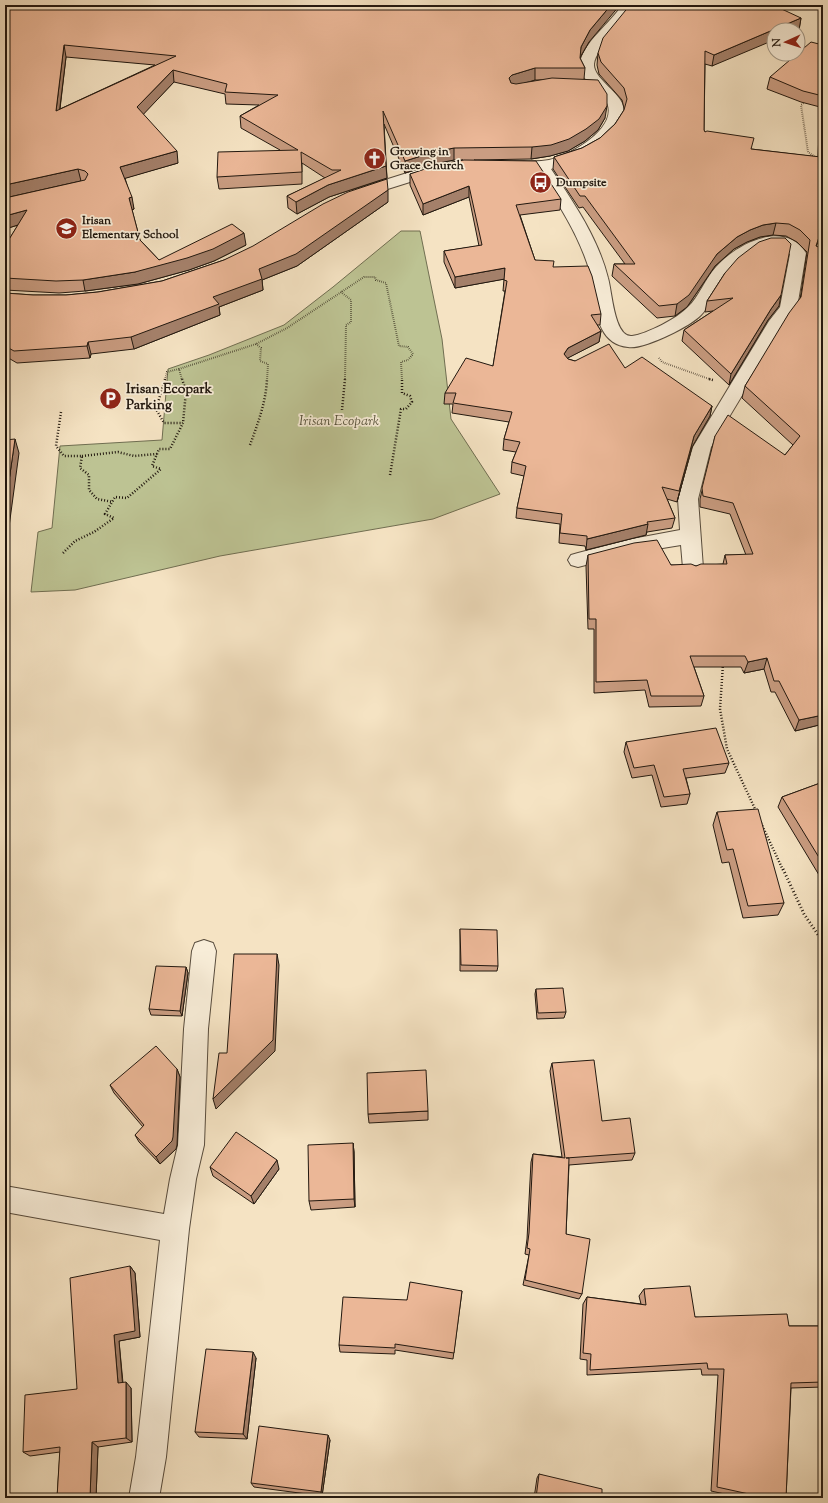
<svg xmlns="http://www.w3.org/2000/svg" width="828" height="1503" viewBox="0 0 828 1503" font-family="'Sorts Mill Goudy',serif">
  <rect width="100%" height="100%" fill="#f5e3c3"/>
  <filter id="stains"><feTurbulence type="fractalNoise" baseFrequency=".005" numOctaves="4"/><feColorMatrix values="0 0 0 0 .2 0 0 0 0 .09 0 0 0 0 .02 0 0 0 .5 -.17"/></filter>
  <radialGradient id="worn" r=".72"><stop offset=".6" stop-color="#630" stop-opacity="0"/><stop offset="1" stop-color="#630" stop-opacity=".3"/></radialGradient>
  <path fill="#bdc393" stroke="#706e51" d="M 401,231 L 420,231 L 442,339 L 451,419 L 500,494 L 433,519 L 220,556 L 75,590 L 31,592 L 38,532 L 52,528 L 60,446 L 162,440 L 168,369 L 209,355 L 284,325 L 333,287 Z"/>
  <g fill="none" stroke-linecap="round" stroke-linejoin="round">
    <defs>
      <path id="minor" d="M 622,5 L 636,5 C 626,22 596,47 594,64 C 593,77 617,91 622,103 C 635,136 575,164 551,169 C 574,203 598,238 608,278 C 612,291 614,338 632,336 C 647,334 678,318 688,307 C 699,297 705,279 716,267 C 736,244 784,219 806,253 L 797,308 L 785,324 L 711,447 L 698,499 L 703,568 L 700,573 L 693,576 L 686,573 L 683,568 L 681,545 L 632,553 L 578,567 L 571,565 L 568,560 L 571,555 L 578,553 L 632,539 L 680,530 L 678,499 L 693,447 L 769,321 L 780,307 L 790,254 C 767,232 734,265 721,284 C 714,294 710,306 701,315 C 691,326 643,350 628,347 C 616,346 607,339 602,329 C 595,315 594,288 590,272 C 579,235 558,202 536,171 L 503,169 L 501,166 L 503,163 C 518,159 534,163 549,160 C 570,156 625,125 604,98 C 597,89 578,77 580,64 C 582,43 611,23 622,5 Z
        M 439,163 L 445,165 L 447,168 L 445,171 L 359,198 L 353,196 L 351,193 L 353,190 Z
        M 204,940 L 213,943 L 216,951 L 208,1029 L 204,1145 L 196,1179 L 189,1229 L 166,1457 L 159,1498 L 129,1498 L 136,1457 L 160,1240 L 5,1212 L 5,1186 L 164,1214 L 170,1179 L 178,1145 L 184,1029 L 192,951 L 195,943 Z"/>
    </defs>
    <use href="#minor" stroke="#574b3c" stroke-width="2"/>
    <path stroke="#22180f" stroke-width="2" stroke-dasharray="0.5 1.5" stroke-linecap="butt" d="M 805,102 L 801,105 L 808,152 L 815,157
      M 817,241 L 823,237
      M 341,292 L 351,300 L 351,322 L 346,325 L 345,380
      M 256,344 L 261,348 L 260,361 L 268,364 L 267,380
      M 659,358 L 662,362 L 712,380
      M 179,369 L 256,344 L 287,328 L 364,277 L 375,277 L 376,280 L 386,283 L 399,346 L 408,347 L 413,354 L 408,360 L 401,362 L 402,380
      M 165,380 L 167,372 L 179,369 L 182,380"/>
    <path stroke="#22180f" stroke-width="2.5" stroke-dasharray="1 2" stroke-linecap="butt" d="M 165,379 L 156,409 L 164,423 L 183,423
      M 182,379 L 186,391 L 183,423
      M 709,379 L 713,380
      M 342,410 L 345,379
      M 61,412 L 56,446 L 64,456 L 82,456 L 80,468 L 89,475 L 89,490 L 97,499 L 113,502
      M 250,445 C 258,423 266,402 267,379
      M 82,456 L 118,452 L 134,456 L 157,454
      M 390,475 L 401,409 L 406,409 L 412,402 L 410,396 L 402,393 L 402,379
      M 63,553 L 75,541 L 94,532 L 114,518 L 105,514 L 115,497 L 127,498 L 161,469 L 152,466 L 159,449 L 170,449 L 183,423
      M 723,664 L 720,709 L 727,749 L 756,811
      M 761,823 L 783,870"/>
    <path stroke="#22180f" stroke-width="3" stroke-dasharray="1 2.5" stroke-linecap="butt" d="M 783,869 L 804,914 L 823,942"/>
    <use href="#minor" fill="#f8edd8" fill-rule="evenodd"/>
  </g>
  <path fill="#ca9d82" stroke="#22180f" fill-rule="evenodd" d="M 5,5 L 589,42 L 580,58 L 585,68 L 584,79 L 605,118 L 598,130 L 585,141 L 568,151 L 550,156 L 531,159 L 474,160 L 561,199 L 560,210 L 520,215 L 535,260 L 553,267 L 601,314 L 600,325 L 597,325 L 601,331 L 599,342 L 567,358 L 568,359 L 575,361 L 625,368 L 712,406 L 710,416 L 692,447 L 677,502 L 667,499 L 675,518 L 672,528 L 647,532 L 646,535 L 586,550 L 585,546 L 559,543 L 560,524 L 516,518 L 517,508 L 524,476 L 511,473 L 512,462 L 516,452 L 503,450 L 504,439 L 509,422 L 452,413 L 453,404 L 444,404 L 445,393 L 493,366 L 505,291 L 503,291 L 504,279 L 455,288 L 444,262 L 444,251 L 479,246 L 469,197 L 423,215 L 410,185 L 410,174 L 463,160 L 454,160 L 434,164 L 405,173 L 384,124 L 387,178 L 329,197 L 297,214 L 288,208 L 287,196 L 325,178 L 302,163 L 302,184 L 219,189 L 217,177 L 280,150 L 241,128 L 240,116 L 259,105 L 226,104 L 225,94 L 174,82 L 143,114 L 178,163 L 125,178 L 134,209 L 132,210 L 140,240 L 159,260 L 246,245 L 214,261 L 189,270 L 138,284 L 85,291 L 59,293 L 5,290 L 5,246 L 18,225 L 5,229 ZM 66,57 L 155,65 L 60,109 ZM 535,80 L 542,80 L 524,83 Z
    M 801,18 L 799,30 L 774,30 L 712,66 L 705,64 L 704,130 L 705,132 L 751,149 L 818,157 L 820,107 L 801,102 L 767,89 L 770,77 L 823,45 L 823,228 L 816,246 L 823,724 L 795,731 L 775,692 L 771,692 L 764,669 L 744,673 L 741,667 L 694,667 L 704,696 L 701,706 L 649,707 L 645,690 L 594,693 L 594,629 L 588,629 L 586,566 L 588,555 L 671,565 L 696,566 L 723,564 L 725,555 L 746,555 L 730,514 L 700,507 L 700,499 L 715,436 L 785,455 L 793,445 L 742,398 L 745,386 L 800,300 L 807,252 L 797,242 L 786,236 L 773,235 L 760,237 L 747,242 L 734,249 L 715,266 L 687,307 L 675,316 L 657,318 L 612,276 L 614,264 L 625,264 L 583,207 L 579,208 L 553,169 L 554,157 L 582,148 L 600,138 L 615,124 L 624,110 L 624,108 L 622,100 L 599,74 L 597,65 L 598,53 Z
    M 388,202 L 297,266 L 262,280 L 263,290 L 219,307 L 220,315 L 134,349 L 91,354 L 90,358 L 17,363 L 5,356 L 5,293 L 33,295 L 66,295 L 98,292 L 162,281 L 224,260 Z
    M 725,273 L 779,306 L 768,320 L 729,385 L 682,341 L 684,330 L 713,311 L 705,312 L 707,301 Z
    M 626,742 L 729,763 L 725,773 L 686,778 L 690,794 L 687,804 L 661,807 L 652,775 L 632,778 L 624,752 Z
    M 823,782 L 823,873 L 819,875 L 778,807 L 782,797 Z
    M 717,812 L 784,903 L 778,915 L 743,918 L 729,862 L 722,863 L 713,825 Z
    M 460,929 L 498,966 L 497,971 L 460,971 Z
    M 186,967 L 188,973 L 182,1016 L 151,1015 L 149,1009 Z
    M 536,989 L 566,1012 L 564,1018 L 537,1019 L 535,994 Z
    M 552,1063 L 602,1121 L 635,1153 L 632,1160 L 569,1165 L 566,1234 L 582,1294 L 579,1299 L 523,1285 L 529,1255 L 525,1254 L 527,1239 L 531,1162 L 533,1154 L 562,1157 L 550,1071 Z
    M 177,1069 L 180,1077 L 177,1145 L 176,1149 L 160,1164 L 139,1142 L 135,1135 L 143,1127 L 114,1093 L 110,1085 Z
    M 428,1111 L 428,1120 L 369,1123 L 368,1114 Z
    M 353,1143 L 354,1152 L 355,1207 L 311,1210 L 309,1201 Z
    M 210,1167 L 279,1169 L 254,1204 L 213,1176 Z
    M 130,1266 L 135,1273 L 140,1337 L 119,1341 L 123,1383 L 131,1388 L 132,1442 L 98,1447 L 96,1498 L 57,1498 L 60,1452 L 30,1456 L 23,1452 L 77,1389 Z
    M 644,1289 L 695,1317 L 789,1326 L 823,1326 L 823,1387 L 791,1388 L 786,1498 L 743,1498 L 711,1491 L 718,1375 L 702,1375 L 701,1369 L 587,1375 L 587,1360 L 580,1359 L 583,1304 L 587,1297 L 641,1304 L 639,1296 Z
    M 462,1291 L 453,1359 L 395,1350 L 395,1354 L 340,1352 L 339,1345 L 407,1300 Z
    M 256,1358 L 247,1439 L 199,1437 L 195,1432 Z
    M 330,1440 L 322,1496 L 254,1487 L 251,1483 Z
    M 539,1474 L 602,1498 L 534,1498 L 537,1478 Z"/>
  <path fill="#a4806a" stroke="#22180f" d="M 611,5 L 620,5 L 589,42 L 579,59 L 581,47 L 590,30 Z
    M 801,18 L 799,30 L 774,30 L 774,40 L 712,66 L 714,55 Z
    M 64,45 L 66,57 L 58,123 L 56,111 Z
    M 535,68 L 535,80 L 512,87 L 509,78 L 512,75 Z
    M 173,70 L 174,82 L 139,119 L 137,107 Z
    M 607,106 L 605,118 L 598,130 L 585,141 L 568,151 L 550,156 L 531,159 L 532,147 Z
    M 454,148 L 454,160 L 434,164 L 405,173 L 405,161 L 434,152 Z
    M 177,151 L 178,163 L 123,179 L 120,167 Z
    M 386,166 L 387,178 L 329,197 L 297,214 L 296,202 L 328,185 Z
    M 78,169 L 81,181 L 5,198 L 5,185 Z
    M 469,186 L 469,197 L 423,215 L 423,204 Z
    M 388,190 L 388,202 L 297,266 L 262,280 L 263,290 L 219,307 L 220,315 L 134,349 L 131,337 L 213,297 Z
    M 132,197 L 134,209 L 131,210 L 129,198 Z
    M 27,210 L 31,221 L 5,229 L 5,216 Z
    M 776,223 L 773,235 L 760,237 L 747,242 L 734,249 L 715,266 L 687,307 L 675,316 L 677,304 L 717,254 L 737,237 L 750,230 L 763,225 Z
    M 823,225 L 823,228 L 812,258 Z
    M 244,233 L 246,245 L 214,261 L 189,270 L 138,284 L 85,291 L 83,280 L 135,272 Z
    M 505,268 L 505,279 L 455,288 L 455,277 Z
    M 781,295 L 779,306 L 768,320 L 729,385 L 731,374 L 771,309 Z
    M 601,331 L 599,342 L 566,359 L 564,354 L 568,348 Z
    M 88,342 L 91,354 L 90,358 L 87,346 Z
    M 712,406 L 710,416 L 692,447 L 677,502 L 694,436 Z
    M 15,439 L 19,453 L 6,549 L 5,546 L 5,509 Z
    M 648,524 L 646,535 L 586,550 L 587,539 Z
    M 767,658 L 764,669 L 744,673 L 748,662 Z
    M 823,715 L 823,724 L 795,731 L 799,720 Z
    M 823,867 L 823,873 L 819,875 Z
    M 277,954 L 279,965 L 275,1051 L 216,1109 L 213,1099 Z
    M 186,967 L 188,973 L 182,1016 L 180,1011 Z
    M 177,1069 L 180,1077 L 177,1145 L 176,1149 L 160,1164 L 156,1157 Z
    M 353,1143 L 354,1152 L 355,1207 L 354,1199 Z
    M 277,1160 L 279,1169 L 254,1204 L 251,1196 Z
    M 130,1266 L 135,1273 L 140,1337 L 119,1341 L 123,1389 L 118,1383 L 114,1335 Z
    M 253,1352 L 256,1358 L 247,1439 L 243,1434 Z
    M 126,1382 L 131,1388 L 132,1442 L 126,1438 Z
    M 328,1435 L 330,1440 L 322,1496 L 321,1492 Z
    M 92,1442 L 98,1447 L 96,1498 L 90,1498 Z"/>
  <path fill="#ebb797" stroke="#22180f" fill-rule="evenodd" d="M 5,5 L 611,5 L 590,30 L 581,47 L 580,58 L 585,68 L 535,68 L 512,75 L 509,78 L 511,83 L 516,84 L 552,78 L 598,80 L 607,94 L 607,106 L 599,119 L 586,129 L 569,139 L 551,145 L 532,147 L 454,148 L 434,152 L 405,161 L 383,111 L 386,166 L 328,185 L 296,202 L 287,196 L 341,170 L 332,170 L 301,152 L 302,172 L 217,177 L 218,152 L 298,150 L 240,116 L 278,95 L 225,92 L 227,84 L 173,70 L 137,107 L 177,151 L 120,167 L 132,197 L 129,198 L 140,240 L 159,260 L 232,224 L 244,233 L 213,249 L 187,258 L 135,272 L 83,280 L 56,281 L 5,278 L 5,246 L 27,210 L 5,216 L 5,198 L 85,180 L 88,174 L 85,171 L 78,169 L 5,185 ZM 64,45 L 176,56 L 56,111 Z
    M 630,5 L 773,5 L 801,18 L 714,55 L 705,51 L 704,130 L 705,132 L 707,131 L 754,138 L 751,149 L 821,157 L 823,96 L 803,91 L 770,77 L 811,42 L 823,45 L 823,225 L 816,246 L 823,249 L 823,715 L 799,720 L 779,681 L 774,681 L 767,658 L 748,662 L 745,656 L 690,656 L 704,696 L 651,696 L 647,680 L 596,682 L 596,619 L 589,619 L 588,555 L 634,543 L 657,540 L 671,565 L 691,564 L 696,566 L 701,564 L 727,564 L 725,555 L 753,554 L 733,503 L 703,496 L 702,488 L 715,436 L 728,415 L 785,455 L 800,436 L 745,386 L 789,313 L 801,297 L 810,240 L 800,230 L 789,224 L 776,223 L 763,225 L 750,230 L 737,237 L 717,254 L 689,295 L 677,304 L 659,306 L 614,264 L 635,264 L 585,196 L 580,196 L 554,157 L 582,148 L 600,138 L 615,124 L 624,110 L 627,99 L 624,88 L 601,62 L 598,53 L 603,38 Z
    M 464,160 L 536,161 L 561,199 L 516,205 L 535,260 L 554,261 L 553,267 L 588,266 L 592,276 L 601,314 L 591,315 L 601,331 L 568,348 L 564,354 L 568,359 L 575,361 L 609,344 L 625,368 L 642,357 L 712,406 L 694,436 L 679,491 L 662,487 L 675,518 L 647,522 L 648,524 L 587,539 L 587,536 L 560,533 L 562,514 L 517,508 L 526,466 L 512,462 L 520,442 L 504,439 L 512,412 L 453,403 L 456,393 L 445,393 L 466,358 L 493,366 L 507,281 L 504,280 L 505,268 L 455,277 L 444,251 L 482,245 L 469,186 L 423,204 L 410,174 L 440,164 Z
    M 387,179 L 388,190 L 296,254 L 259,269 L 262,279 L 213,297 L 219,304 L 131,337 L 88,342 L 87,346 L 14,351 L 5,346 L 5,293 L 33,295 L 66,295 L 98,292 L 162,281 L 224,260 L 253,246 L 323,204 L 348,192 Z
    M 771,238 L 785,238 L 791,244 L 781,295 L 771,309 L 731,374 L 684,330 L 733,298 L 707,301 L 725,273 L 738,258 L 759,242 Z
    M 15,439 L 5,509 L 5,440 Z
    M 716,728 L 729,763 L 683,769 L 690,794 L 664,797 L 654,765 L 634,768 L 626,742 Z
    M 823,782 L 823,864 L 782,797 Z
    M 758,809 L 784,903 L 748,906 L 733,849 L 727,850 L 717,812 Z
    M 460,929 L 497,930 L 498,966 L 461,965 Z
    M 234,954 L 277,954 L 273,1040 L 213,1099 L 219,1053 L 227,1053 Z
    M 156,966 L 186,967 L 180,1011 L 149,1009 Z
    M 563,988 L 566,1012 L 538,1013 L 536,989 Z
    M 156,1046 L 177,1069 L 173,1137 L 172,1141 L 156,1157 L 135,1135 L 144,1125 L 110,1085 Z
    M 594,1060 L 602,1121 L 630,1118 L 635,1153 L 566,1158 L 569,1158 L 566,1234 L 590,1239 L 582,1294 L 525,1280 L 530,1249 L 527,1248 L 529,1233 L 533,1154 L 565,1158 L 552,1063 Z
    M 426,1070 L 428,1111 L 368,1114 L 367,1073 Z
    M 236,1132 L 277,1160 L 251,1196 L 210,1167 Z
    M 353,1143 L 354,1199 L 309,1201 L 308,1145 Z
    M 130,1266 L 135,1331 L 114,1335 L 118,1383 L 126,1382 L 126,1438 L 92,1442 L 90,1498 L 57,1498 L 60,1447 L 23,1452 L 25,1395 L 77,1389 L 70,1278 Z
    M 410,1282 L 462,1291 L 454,1353 L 395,1344 L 395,1348 L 339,1345 L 343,1297 L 407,1300 Z
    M 690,1286 L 695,1317 L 787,1314 L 789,1326 L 823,1326 L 823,1382 L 791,1383 L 786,1498 L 767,1498 L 717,1487 L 724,1369 L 708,1369 L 707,1363 L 590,1370 L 591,1354 L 583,1353 L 587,1297 L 646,1305 L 644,1289 Z
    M 206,1349 L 253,1352 L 243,1434 L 195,1432 Z
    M 259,1426 L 328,1435 L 321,1492 L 251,1483 Z
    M 539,1474 L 602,1489 L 602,1498 L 536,1498 Z"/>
  <defs>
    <symbol id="church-disc" viewBox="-11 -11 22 22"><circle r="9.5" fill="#8f2418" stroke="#f8edd8"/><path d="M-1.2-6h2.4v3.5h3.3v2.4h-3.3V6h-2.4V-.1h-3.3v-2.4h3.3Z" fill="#fff"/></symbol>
    <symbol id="bus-disc" viewBox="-11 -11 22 22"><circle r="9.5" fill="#8f2418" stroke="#f8edd8"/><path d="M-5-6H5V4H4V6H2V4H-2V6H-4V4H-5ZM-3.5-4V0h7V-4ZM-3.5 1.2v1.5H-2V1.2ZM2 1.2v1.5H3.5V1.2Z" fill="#fff"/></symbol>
    <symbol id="school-disc" viewBox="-11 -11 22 22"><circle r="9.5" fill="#8f2418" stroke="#f8edd8"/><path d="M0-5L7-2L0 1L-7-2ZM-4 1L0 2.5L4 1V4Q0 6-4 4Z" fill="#fff"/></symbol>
    <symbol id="parking-disc" viewBox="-11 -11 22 22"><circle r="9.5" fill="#8f2418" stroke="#f8edd8"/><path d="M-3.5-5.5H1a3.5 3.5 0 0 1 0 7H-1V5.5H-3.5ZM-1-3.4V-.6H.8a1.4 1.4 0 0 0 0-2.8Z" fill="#fff"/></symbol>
  </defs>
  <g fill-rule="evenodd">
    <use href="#church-disc" x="362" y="146" width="25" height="25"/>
    <use href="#bus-disc" x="528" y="170" width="25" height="25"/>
    <use href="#school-disc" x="54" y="216" width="25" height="25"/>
    <use href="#parking-disc" x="98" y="386" width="25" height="25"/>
  </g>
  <g text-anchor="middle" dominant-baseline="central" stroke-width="3.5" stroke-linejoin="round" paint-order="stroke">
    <g font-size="12" font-weight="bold" fill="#22180f" stroke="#f8edd8" text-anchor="start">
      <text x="390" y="152">Growing in<tspan x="390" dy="14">Grace Church</tspan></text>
      <text x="556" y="183">Dumpsite</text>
      <text x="82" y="221">Irisan<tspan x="82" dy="14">Elementary School</tspan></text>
    </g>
    <g font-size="14" font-weight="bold" fill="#22180f" stroke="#f8edd8" text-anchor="start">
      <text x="126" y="390">Irisan Ecopark<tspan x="126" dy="16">Parking</tspan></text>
    </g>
    <g font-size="14" font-style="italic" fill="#58543d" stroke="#f8edd8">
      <text x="339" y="422">Irisan Ecopark</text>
    </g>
  </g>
  <rect width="828" height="1503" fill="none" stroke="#f5e3c3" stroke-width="20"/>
  <rect x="6" y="6" width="816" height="1491" fill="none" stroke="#22180f" stroke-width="2"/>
  <rect x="10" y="10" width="808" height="1483" fill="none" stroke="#22180f"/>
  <g transform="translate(786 42) rotate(267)"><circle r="19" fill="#f8edd8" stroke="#a29888"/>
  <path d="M0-3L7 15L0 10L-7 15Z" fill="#8f2418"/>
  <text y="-6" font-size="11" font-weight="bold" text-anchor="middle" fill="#22180f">N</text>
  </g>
  <rect width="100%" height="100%" filter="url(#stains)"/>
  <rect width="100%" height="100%" fill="url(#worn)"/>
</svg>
